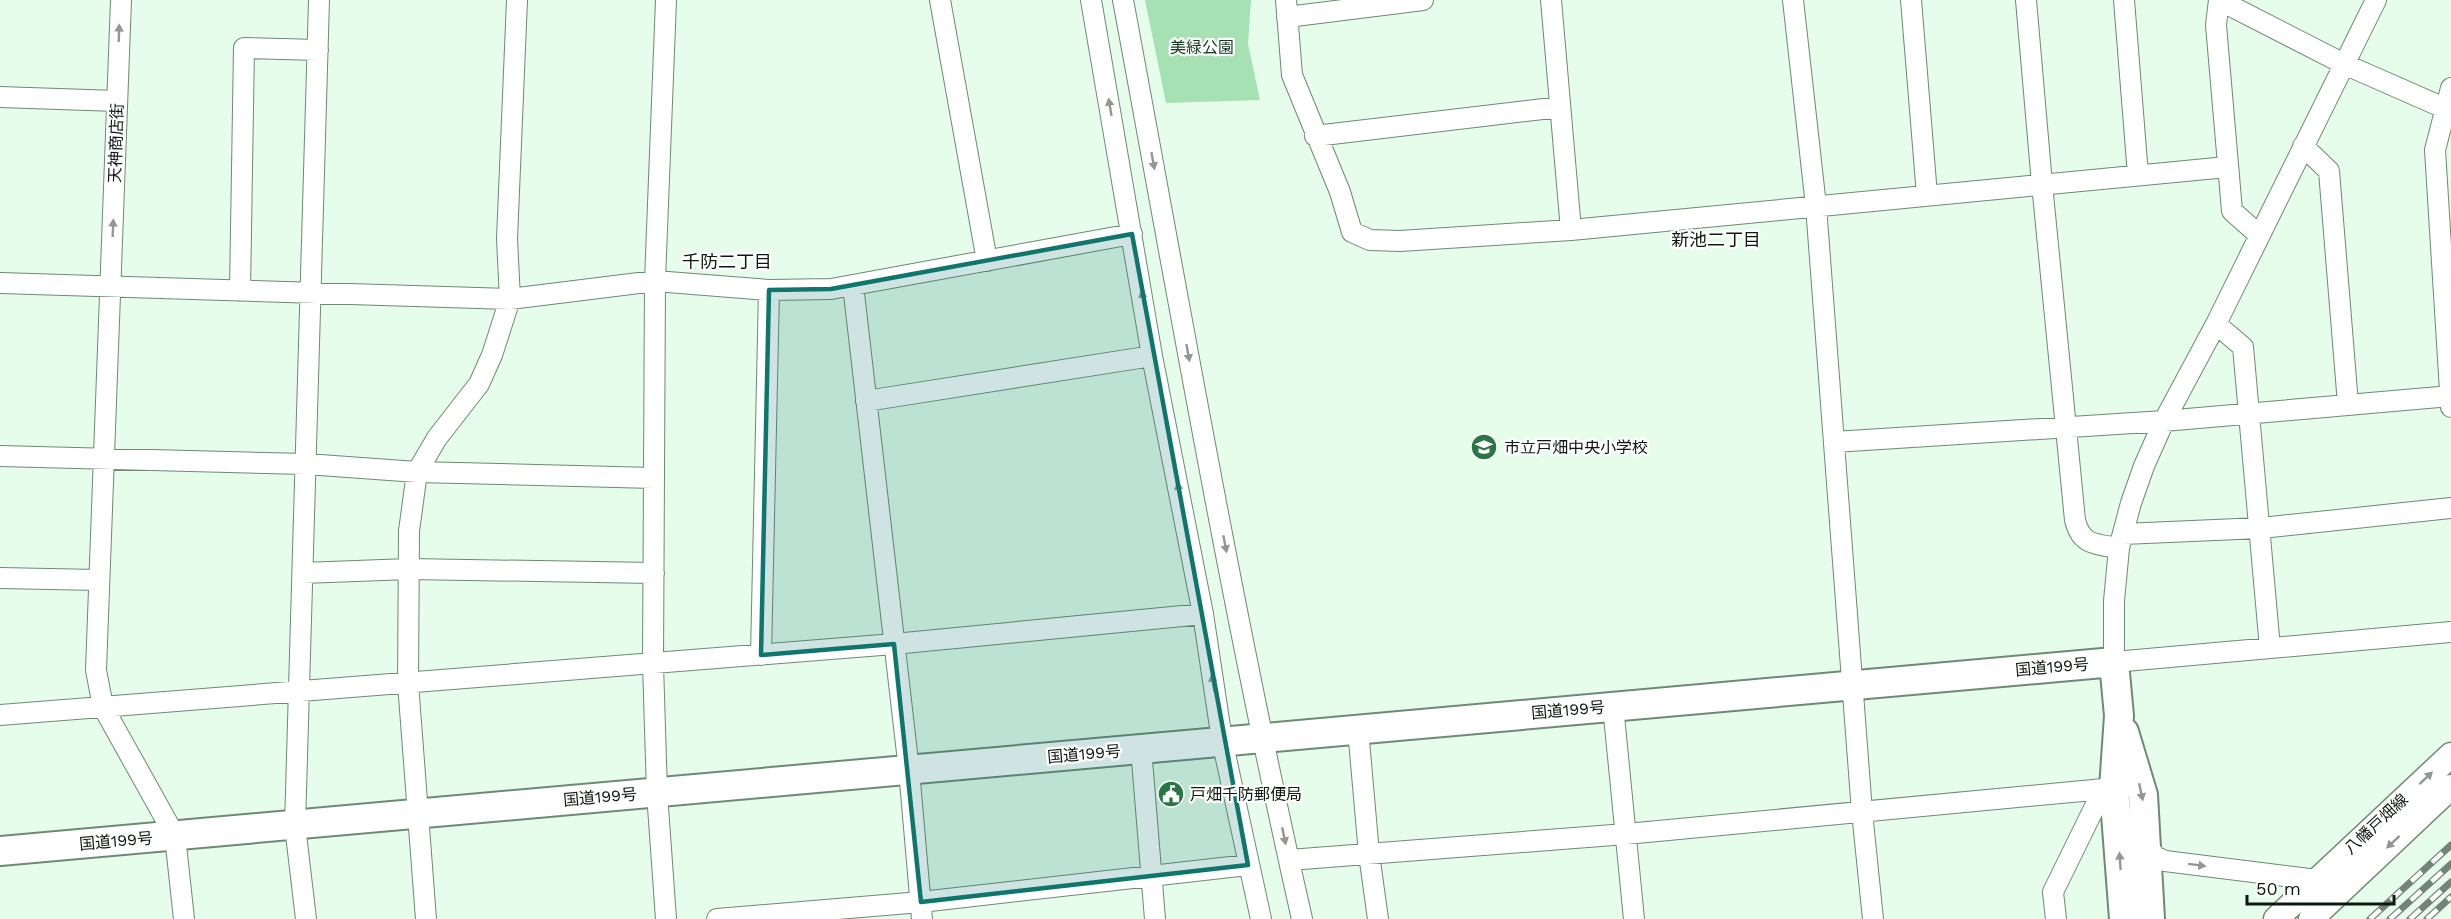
<svg xmlns="http://www.w3.org/2000/svg" width="2451" height="919" viewBox="0 0 2451 919" font-family="'Work Sans','Noto Sans JP',sans-serif">
  <rect width="100%" height="100%" fill="#e6fdeb"/>
  <path fill="#a6e1b4" d="M 1145,0 L 1251,0 L 1248,44 L 1260,100 L 1166,103 Z"/>
  <g fill="none" stroke-linecap="round" stroke-linejoin="round">
    <defs>
      <path id="minor" d="M 121,0 L 96,670 L 103,707 L 175,836 L 184,919
        M 666,0 L 655,281 L 653,664 L 657,793 L 666,919
        M 940,0 L 987,261
        M 1091,0 L 1152,356 L 1203,614 L 1222,740 L 1261,919
        M 1123,0 C 1180,307 1233,615 1302,919
        M 1286,0 L 1292,75 L 1340,192 L 1352,232 L 1370,240 L 1400,241 L 1571,230 L 2227,167
        M 1551,0 L 1571,230
        M 1793,0 L 1816,206 L 1862,812 L 1873,919
        M 1911,0 L 1927,195
        M 2026,0 L 2042,184 L 2075,520 C 2081,546 2097,544 2119,548
        M 2124,0 L 2138,175
        M 2376,0 L 2216,324 L 2164,421 L 2144,466 L 2131,503 L 2119,548 L 2114,601 L 2114,662 L 2451,632
        M 1287,17 L 1423,0
        M 0,97 L 117,101
        M 1315,136 L 1560,107
        M 2303,146 L 2329,171 L 2348,404
        M 2259,235 L 2232,211 L 2216,25 L 2219,0 L 2344,64 L 2451,111
        M 0,283 L 510,299 L 655,281 L 769,290 L 831,289 L 1132,234
        M 853,285 L 909,770 L 922,919
        M 240,291 L 244,48 L 318,50
        M 2216,324 L 2243,347 L 2270,648
        M 866,401 L 1152,356
        M 2451,407 L 2435,150 L 2451,88
        M 1834,442 L 2164,421 L 2451,396
        M 0,456 L 306,464 L 417,472 L 654,478
        M 2123,534 L 2261,528 L 2451,508
        M 303,573 L 409,569 L 654,573
        M 0,578 L 98,580
        M 761,655 L 769,290
        M 1613,706 L 1634,919
        M 0,715 L 894,644 L 1203,614
        M 1358,729 L 1369,854 L 1378,919
        M 1141,748 L 1155,919
        M 2146,844 L 2155,856 L 2165,861 L 2317,880
        M 1289,860 L 1626,834 L 2114,788
        M 306,919 L 295,826 L 319,0
        M 426,919 L 408,683 L 409,531 L 417,472 L 437,438 L 479,384 L 492,355 L 510,299 L 507,239 L 517,0
        M 717,919 L 921,902 L 1248,865
        M 2056,919 L 2053,892 L 2103,790"/>
      <path id="major" d="M 2276,919 L 2451,755
        M 2311,919 L 2451,787"/>
      <path id="highway" d="M 2124,732 L 2143,795 L 2150,919
        M 0,851 L 2114,662 L 2119,716 L 2114,788 L 2124,919"/>
    </defs>
    <use href="#minor" stroke="#6e8974" stroke-width="22"/>
    <use href="#major" stroke="#6e8974" stroke-width="27"/>
    <use href="#highway" stroke="#6e8974" stroke-width="32"/>
    <use href="#minor" stroke="#fff" stroke-width="20"/>
    <use href="#major" stroke="#fff" stroke-width="24"/>
    <use href="#highway" stroke="#fff" stroke-width="28"/>
    <defs>
      <path id="rail" d="M 2370,919 L 2451,845
        M 2390,919 L 2451,864
        M 2410,919 L 2451,882
        M 2427,919 L 2451,897"/>
    </defs>
    <use href="#rail" stroke="#738477" stroke-width="7"/>
    <use href="#rail" stroke="#fff" stroke-width="4.5" stroke-dasharray="14" stroke-linecap="butt"/>
  </g>
  <defs><path id="oneway-solid" d="M-6-.8H1V-3.2L6.5 0L1 3.2V.8H-6Z" transform="scale(1.5)"/></defs>
  <g fill="#929793">
    <use href="#oneway-solid" transform="translate(119 33) rotate(-88)"/>
    <use href="#oneway-solid" transform="translate(1110 107) rotate(-100)"/>
    <use href="#oneway-solid" transform="translate(1153 161) rotate(80)"/>
    <use href="#oneway-solid" transform="translate(113 228) rotate(-88)"/>
    <use href="#oneway-solid" transform="translate(1143 299) rotate(-99)"/>
    <use href="#oneway-solid" transform="translate(1188 353) rotate(80)"/>
    <use href="#oneway-solid" transform="translate(1179 491) rotate(-101)"/>
    <use href="#oneway-solid" transform="translate(1225 544) rotate(79)"/>
    <use href="#oneway-solid" transform="translate(1213 683) rotate(-99)"/>
    <use href="#oneway-solid" transform="translate(2426 778) rotate(-43)"/>
    <use href="#oneway-solid" transform="translate(2141 792) rotate(78)"/>
    <use href="#oneway-solid" transform="translate(1284 836) rotate(78)"/>
    <use href="#oneway-solid" transform="translate(2393 842) rotate(137)"/>
    <use href="#oneway-solid" transform="translate(2120 861) rotate(-94)"/>
    <use href="#oneway-solid" transform="translate(2197 865) rotate(7)"/>
  </g>
  <path fill="#0f766e" fill-opacity="0.2" stroke="#0f766e" stroke-width="4.5" stroke-linejoin="round" d="M 1132,234 L 1248,865 L 921,902 L 894,644 L 761,655 L 769,290 L 831,289 Z"/>
  <defs>
    <symbol id="school-disc" viewBox="-11 -11 22 22"><circle r="9.5" fill="#2a7544" stroke="#fff"/><path d="M0-5L7-2L0 1L-7-2ZM-4 1L0 2.5L4 1V4Q0 6-4 4Z" fill="#fff"/></symbol>
    <symbol id="civic-disc" viewBox="-11 -11 22 22"><circle r="9.5" fill="#2a7544" stroke="#fff"/><path d="M-.6-6.5H3V-4.5H.6V-3L4-1V1h2V6H-6V1h2V-1L-.6-3ZM-1.2 2.5V6h2.4V2.5Z" fill="#fff"/></symbol>
  </defs>
  <g fill-rule="evenodd">
    <use href="#school-disc" x="1469" y="432" width="30" height="30"/>
    <use href="#civic-disc" x="1156" y="779" width="30" height="30"/>
  </g>
  <g text-anchor="middle" dominant-baseline="central" stroke-width="4.5" stroke-linejoin="round" paint-order="stroke">
    <g font-size="16" fill="#13391f" stroke="#fff">
      <text x="1202" y="47">美緑公園</text>
    </g>
    <g font-size="16" fill="#0d1810" stroke="#fff">
      <text transform="translate(116 143) rotate(-88)">天神商店街</text>
      <text transform="translate(2052 667) rotate(-5)">国道199号</text>
      <text transform="translate(1568 710) rotate(-5)">国道199号</text>
      <text transform="translate(1084 754) rotate(-5)">国道199号</text>
      <text transform="translate(600 797) rotate(-5)">国道199号</text>
      <text transform="translate(2376 824) rotate(-43)">八幡戸畑線</text>
      <text transform="translate(116 841) rotate(-5)">国道199号</text>
    </g>
    <g font-size="16" fill="#0d1810" stroke="#fff" text-anchor="start">
      <text x="1504" y="447">市立戸畑中央小学校</text>
      <text x="1190" y="794">戸畑千防郵便局</text>
    </g>
    <g font-size="18" fill="#0d1810" stroke="#fff">
      <text x="1716" y="239">新池二丁目</text>
      <text x="727" y="261">千防二丁目</text>
    </g>
  </g>
  <path d="M2247 895v9h147v-9" fill="none" stroke="#0d1810" stroke-width="3"/>
  <text x="2256" y="895" font-size="18" fill="#0d1810" stroke="#ffffff" stroke-width="4.5" paint-order="stroke">50 m</text>
</svg>
